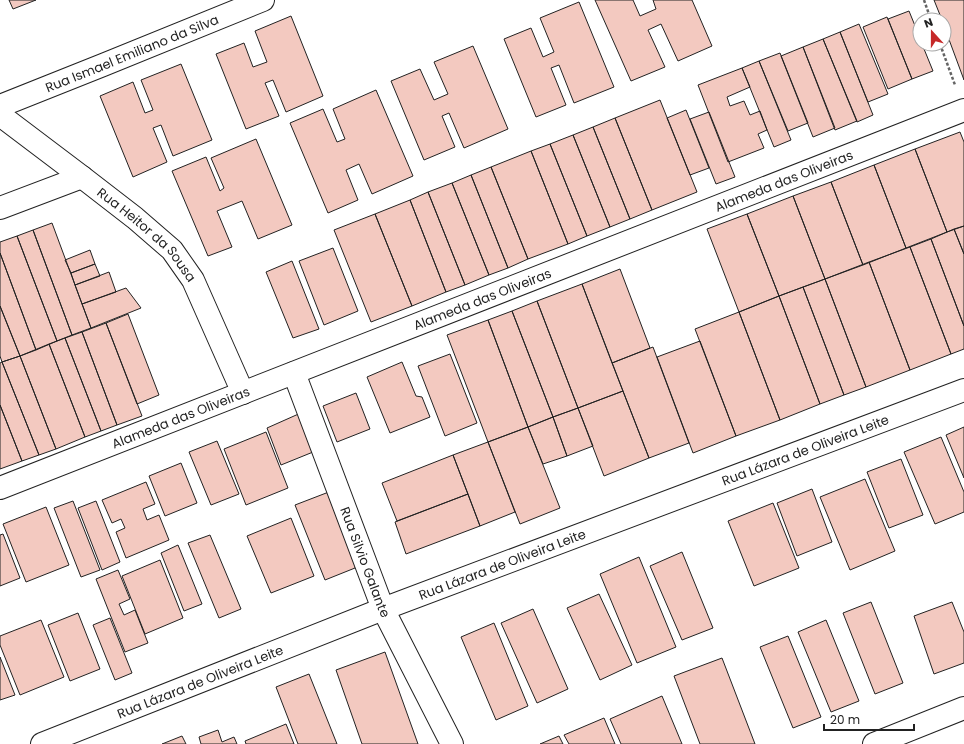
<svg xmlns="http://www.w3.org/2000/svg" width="964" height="744" viewBox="0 0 964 744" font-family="Poppins,sans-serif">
  <rect width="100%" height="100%" fill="#fff"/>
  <path fill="#f3c9c0" stroke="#222" d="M 9,0 L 36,0 L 13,9 Z
    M 595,0 L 633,0 L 640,16 L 656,9 L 653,0 L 692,0 L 712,46 L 678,61 L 661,24 L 648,30 L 665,67 L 631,81 Z
    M 934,0 L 964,0 L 964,80 L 944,26 L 944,20 L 942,20 Z
    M 579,2 L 614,87 L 574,103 L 559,65 L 551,68 L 566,105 L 536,117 L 504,39 L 531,28 L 543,57 L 554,52 L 540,18 Z
    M 909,11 L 920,38 L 920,44 L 922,44 L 933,71 L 912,79 L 888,19 Z
    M 291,16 L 323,96 L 286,112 L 273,80 L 265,83 L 279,116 L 246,129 L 216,54 L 244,43 L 253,67 L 267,62 L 255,31 Z
    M 887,17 L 912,79 L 888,89 L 863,27 Z
    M 859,24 L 888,94 L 868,102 L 840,32 Z
    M 840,32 L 873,115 L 857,122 L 823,39 Z
    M 823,39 L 857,121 L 835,130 L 803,47 Z
    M 473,46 L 508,129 L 464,148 L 449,113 L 442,116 L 455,147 L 424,160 L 391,81 L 420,69 L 434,100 L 448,94 L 434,62 Z
    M 803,47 L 835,128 L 813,137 L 781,56 Z
    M 780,53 L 808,123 L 788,131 L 759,61 Z
    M 759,61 L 791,140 L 774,147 L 742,68 Z
    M 181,64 L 212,140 L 173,156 L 161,125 L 153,128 L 167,162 L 133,177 L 100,96 L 133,82 L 145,113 L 153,110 L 141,80 Z
    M 742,68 L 750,87 L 727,97 L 730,106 L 744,101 L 750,115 L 760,111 L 767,130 L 758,134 L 764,148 L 728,162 L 698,85 Z
    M 376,90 L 413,176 L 372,194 L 359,164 L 346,170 L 358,200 L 328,213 L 290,123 L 323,109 L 337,142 L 345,139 L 333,109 Z
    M 660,100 L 697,192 L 652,210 L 615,118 Z
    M 686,110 L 709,168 L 690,175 L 667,118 Z
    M 709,112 L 735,177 L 716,184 L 690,119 Z
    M 615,118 L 652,210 L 630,219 L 593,127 Z
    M 593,127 L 630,219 L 610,227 L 573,135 Z
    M 960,132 L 964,142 L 964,226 L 947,232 L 915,149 Z
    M 573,135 L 610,227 L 587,236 L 550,144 Z
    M 256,139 L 292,225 L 258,239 L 242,201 L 217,211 L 232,247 L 208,256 L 172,171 L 206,157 L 220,191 L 224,188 L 211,158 Z
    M 550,144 L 587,236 L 568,244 L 531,151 Z
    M 915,149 L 947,232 L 906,248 L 874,165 Z
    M 531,151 L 568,244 L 528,259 L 491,167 Z
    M 874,165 L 906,248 L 863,265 L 831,182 Z
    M 491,167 L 528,259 L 508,268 L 471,175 Z
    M 471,175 L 508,268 L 489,275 L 452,183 Z
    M 831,182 L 863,265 L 825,279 L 793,196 Z
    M 452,183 L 489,275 L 465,285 L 428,192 Z
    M 428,192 L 465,285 L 446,292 L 410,200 Z
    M 793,196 L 825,279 L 779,296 L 747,214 Z
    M 410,200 L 446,292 L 412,306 L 375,214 Z
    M 375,214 L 412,306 L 371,322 L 334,230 Z
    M 747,214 L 779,296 L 739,312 L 707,229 Z
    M 52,223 L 91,328 L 72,335 L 33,230 Z
    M 964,226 L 964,254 L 954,229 Z
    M 954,229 L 964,254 L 964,326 L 931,239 Z
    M 33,230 L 72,335 L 57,341 L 17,236 Z
    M 17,236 L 57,341 L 36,350 L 0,253 L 0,242 Z
    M 931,239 L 964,326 L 964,349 L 951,354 L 910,247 Z
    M 910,247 L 951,354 L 910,370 L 869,262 Z
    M 333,248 L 358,311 L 324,325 L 299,261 Z
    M 90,250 L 95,264 L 71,273 L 65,260 Z
    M 0,253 L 36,350 L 20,356 L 0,306 Z
    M 292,261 L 319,329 L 293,338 L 266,272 Z
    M 869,262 L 910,370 L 866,387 L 825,279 Z
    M 95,264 L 100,276 L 75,285 L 71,273 Z
    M 620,269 L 650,348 L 612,363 L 582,284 Z
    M 109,272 L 116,292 L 82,304 L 75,285 Z
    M 825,279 L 866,387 L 844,395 L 803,287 Z
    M 582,284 L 623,391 L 578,408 L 537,301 Z
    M 803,287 L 844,395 L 820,404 L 779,296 Z
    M 126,288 L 141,308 L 91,328 L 82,304 Z
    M 779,296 L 820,404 L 780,420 L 739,312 Z
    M 537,301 L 578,408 L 553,417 L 512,311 Z
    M 0,306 L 20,356 L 2,362 L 0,356 Z
    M 512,311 L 553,417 L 528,427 L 488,320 Z
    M 739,312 L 780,420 L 736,436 L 695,329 Z
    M 128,314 L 159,395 L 137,404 L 106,323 Z
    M 488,320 L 528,427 L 488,442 L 447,335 Z
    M 106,323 L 142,416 L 117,425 L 82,332 Z
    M 82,332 L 117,425 L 101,431 L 65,338 Z
    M 65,338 L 101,431 L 85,437 L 49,344 Z
    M 700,341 L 736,436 L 693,453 L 657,357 Z
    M 49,344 L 85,437 L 56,449 L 20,356 Z
    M 653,347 L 689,443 L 649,458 L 612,363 Z
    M 450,354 L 477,423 L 445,436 L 418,366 Z
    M 20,356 L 56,449 L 39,455 L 2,362 Z
    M 2,362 L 39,455 L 22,461 L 0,405 L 0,363 Z
    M 402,362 L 416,396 L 422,397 L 430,417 L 390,433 L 367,377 Z
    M 623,391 L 649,458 L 604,476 L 578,408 Z
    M 356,393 L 370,429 L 337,442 L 323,406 Z
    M 0,405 L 22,461 L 0,469 Z
    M 578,408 L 593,446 L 567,456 L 553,417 Z
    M 303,412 L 318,450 L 281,465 L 267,428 Z
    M 553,417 L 567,456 L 543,464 L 528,427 Z
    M 528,427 L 560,508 L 520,524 L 488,442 Z
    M 964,427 L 964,478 L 946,435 Z
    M 266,432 L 288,488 L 246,505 L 224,449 Z
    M 941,437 L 964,492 L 964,512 L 935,524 L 904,452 Z
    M 217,441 L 239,494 L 211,505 L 189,452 Z
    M 488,442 L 515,512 L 480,526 L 453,455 Z
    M 453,455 L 468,494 L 397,521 L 382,483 Z
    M 901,459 L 923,515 L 889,528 L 867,472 Z
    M 181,463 L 197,503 L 165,516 L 149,476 Z
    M 865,479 L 895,551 L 850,570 L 820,497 Z
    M 146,482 L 155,504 L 143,509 L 147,520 L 159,515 L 169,540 L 126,558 L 116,532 L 125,528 L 121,519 L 112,523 L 102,500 Z
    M 812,489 L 832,542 L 797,556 L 777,503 Z
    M 334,490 L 360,555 L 355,568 L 325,580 L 295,505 Z
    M 468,494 L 480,526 L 406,554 L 395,522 Z
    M 73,501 L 100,570 L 81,577 L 54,508 Z
    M 96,501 L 120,562 L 102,570 L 78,508 Z
    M 773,503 L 799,568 L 754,586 L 728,521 Z
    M 46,507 L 69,565 L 26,582 L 3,524 Z
    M 291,518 L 314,576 L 271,593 L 247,536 Z
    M 3,534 L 20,578 L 0,586 L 0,535 Z
    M 210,535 L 241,609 L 219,618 L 188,543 Z
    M 178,545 L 202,604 L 184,611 L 161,553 Z
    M 682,552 L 713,628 L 682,640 L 650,566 Z
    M 639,557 L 676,647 L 637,663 L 600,574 Z
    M 160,560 L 183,618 L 145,634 L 122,576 Z
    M 118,570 L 130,599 L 119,604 L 124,615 L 135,610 L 148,643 L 125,652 L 96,579 Z
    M 599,594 L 632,665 L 600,680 L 567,608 Z
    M 871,602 L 903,683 L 875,694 L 843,613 Z
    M 952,602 L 964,632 L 964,663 L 934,674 L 914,616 Z
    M 533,609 L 568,689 L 537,703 L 501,623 Z
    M 78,613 L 100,669 L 70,681 L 48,625 Z
    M 110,618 L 132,673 L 115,680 L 93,625 Z
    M 41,620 L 64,677 L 20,695 L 0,645 L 0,636 Z
    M 826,620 L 859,701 L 831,712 L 798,632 Z
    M 494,623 L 528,706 L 496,720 L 461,637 Z
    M 788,636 L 821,717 L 793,728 L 760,647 Z
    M 385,652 L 418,744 L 362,744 L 336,670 Z
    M 0,657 L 15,695 L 0,700 Z
    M 722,658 L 755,744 L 700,744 L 674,676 Z
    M 309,674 L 337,744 L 298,744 L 276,687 Z
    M 662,696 L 682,744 L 621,744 L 610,719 Z
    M 604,718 L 615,744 L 569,744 L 564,735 Z
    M 286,724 L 294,744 L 246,744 L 245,741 Z
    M 218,730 L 222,742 L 234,737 L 237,744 L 201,744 L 199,737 Z
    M 182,736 L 186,744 L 162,744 Z
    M 559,736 L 563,744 L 540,744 Z"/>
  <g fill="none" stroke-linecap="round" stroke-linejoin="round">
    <defs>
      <g id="minor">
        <path id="s1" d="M 0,106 L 103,65 L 263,0"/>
        <path id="s2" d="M 0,115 L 82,177 L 135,218 L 172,250 L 193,280 L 243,393"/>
        <path d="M 0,208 L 82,177"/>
        <path id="s3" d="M 294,373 L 383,609 L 452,744"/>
        <path id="s4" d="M 0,488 L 964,110"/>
        <path id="s5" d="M 42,744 L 383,609 L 964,390"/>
        <path d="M 874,744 L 964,708"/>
      </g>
    </defs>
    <use href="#minor" stroke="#222" stroke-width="24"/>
    <path stroke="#646464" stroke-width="2.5" stroke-dasharray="3 2" stroke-linecap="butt" d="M 924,0 L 931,20
      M 940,44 L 955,85"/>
    <use href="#minor" stroke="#fff" stroke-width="22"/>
  </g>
  <g text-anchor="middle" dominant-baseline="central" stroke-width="3" stroke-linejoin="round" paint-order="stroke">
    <g font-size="13" fill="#222" stroke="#fff">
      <text stroke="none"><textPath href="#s1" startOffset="142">Rua Ismael Emiliano da Silva</textPath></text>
      <text stroke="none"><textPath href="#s4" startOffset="842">Alameda das Oliveiras</textPath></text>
      <text stroke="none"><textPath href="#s2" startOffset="190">Rua Heitor da Sousa</textPath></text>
      <text stroke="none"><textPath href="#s4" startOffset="518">Alameda das Oliveiras</textPath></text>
      <text stroke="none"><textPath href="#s4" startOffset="194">Alameda das Oliveiras</textPath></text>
      <text stroke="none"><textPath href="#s5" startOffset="818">Rua Lázara de Oliveira Leite</textPath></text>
      <text stroke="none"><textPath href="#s3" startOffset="202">Rua Silvio Galante</textPath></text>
      <text stroke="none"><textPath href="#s5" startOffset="494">Rua Lázara de Oliveira Leite</textPath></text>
      <text stroke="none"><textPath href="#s5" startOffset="170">Rua Lázara de Oliveira Leite</textPath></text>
    </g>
  </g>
  <g transform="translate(932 32) rotate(339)"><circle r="19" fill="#ffffff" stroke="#a7a7a7"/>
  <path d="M0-3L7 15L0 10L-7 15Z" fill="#c62828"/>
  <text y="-6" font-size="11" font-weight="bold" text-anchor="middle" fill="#222222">N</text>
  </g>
  <path d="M824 724v6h90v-6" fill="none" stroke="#222222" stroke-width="2"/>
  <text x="830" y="724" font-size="12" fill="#222222" stroke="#ffffff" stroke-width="3" paint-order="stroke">20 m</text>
</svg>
